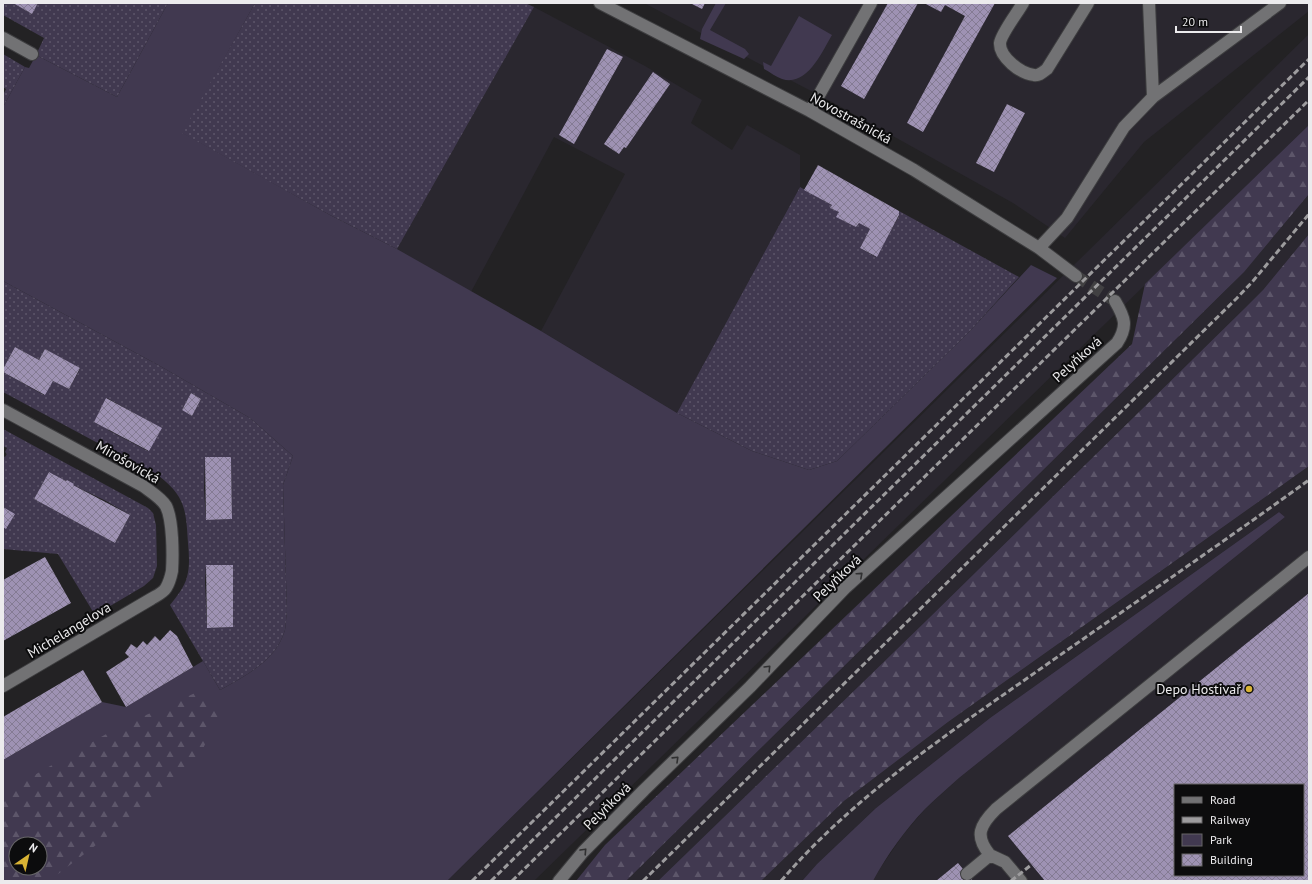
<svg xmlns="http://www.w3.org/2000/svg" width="1312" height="884" viewBox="0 0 1312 884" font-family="'PT Sans',sans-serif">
  <defs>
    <pattern id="forest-firs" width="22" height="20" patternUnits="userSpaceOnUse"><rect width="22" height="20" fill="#413950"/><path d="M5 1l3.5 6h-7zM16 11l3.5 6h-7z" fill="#5d566a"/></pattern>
    <pattern id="garden-dots" width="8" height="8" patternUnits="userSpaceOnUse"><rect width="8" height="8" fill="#413950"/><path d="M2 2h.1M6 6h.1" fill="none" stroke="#5d566a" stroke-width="1.8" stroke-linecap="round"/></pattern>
    <pattern id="building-cross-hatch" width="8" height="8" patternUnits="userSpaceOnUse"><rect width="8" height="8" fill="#9e92b3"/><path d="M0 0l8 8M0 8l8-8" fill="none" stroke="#847b93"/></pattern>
  </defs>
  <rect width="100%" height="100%" fill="#232224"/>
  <path fill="#2a272f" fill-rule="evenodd" d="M 644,3 L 1309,3 L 1309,11 L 1144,142 L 1065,238 L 1013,203 L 832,102 Z
    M 534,7 L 645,66 L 702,100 L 691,123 L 732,150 L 747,125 L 800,155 L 800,187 L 677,413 L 541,331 L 625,174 L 554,137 L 471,292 L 397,249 Z
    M 1309,34 L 1309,125 L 534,881 L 447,881 Z
    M 1309,194 L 1309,234 L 1263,290 L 1246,307 L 929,618 L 658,881 L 626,881 L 1227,289 L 1259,254 Z
    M 1309,466 L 1309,881 L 873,881 L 879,870 L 903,835 L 925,809 L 959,778 L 1285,517 L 1279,512 L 990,718 L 876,808 L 817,864 L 802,881 L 761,881 L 844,801 L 948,722 ZM 1175,785 L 1303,785 L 1303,875 L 1175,875 Z"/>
  <path fill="#413950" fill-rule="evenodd" d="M 168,3 L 255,3 L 183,133 L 330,215 L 397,249 L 541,331 L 677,413 L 752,451 L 809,470 L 837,461 L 969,332 L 1031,265 L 1057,278 L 447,881 L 3,881 L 3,760 L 102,702 L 126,707 L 203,661 L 220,690 C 246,675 276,661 285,630 C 286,624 286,617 287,611 L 283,485 L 293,456 L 250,418 L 160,366 L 3,281 L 3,107 L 25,67 L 29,68 L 36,55 L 117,97 ZM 16,844 L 40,844 L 40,868 L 16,868 Z
    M 716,3 L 726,3 L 710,30 L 745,49 L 749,54 L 744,59 L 700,39 L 702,29 Z
    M 799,16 L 832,35 C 822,52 807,87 782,79 C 776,77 770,72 764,69 L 763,62 L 771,66 Z
    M 1279,512 L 1285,517 L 959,778 C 948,788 936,798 925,809 C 905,830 887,855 873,881 L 802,881 L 817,864 L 876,808 L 990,718 Z"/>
  <path fill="url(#forest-firs)" fill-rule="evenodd" d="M 1309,125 L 1309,194 L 1244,272 L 626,881 L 576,881 L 605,845 L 1132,344 L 1145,284 Z
    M 1309,234 L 1309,466 L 948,722 L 844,801 L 761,881 L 658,881 L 929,618 L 1246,307 L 1263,290 Z
    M 204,689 L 219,714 L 201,753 L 156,799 L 49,881 L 3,881 L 3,793 L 115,729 ZM 16,844 L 40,844 L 40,868 L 16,868 Z"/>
  <path fill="url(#garden-dots)" fill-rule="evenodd" d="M 3,3 L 13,3 L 32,14 L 38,3 L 168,3 L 117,97 L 36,55 L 44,38 L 3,15 Z
    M 255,3 L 525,3 L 534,7 L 397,249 L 330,215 L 182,133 Z
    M 3,54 L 25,67 L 3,107 L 3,95 L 6,89 L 3,87 Z
    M 800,187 L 832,205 L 831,208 L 839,212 L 837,217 L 856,227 L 859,223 L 870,229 L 860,248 L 876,257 L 899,216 L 899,211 L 1019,277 L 969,332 L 837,461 L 809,470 L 752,451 L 677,413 Z
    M 3,281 L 160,366 L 250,418 L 293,456 L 283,485 L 287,611 C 286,617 286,624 285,630 C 276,661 246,675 220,690 L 170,605 C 177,596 184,588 187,577 C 190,566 189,554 188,543 C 186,511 186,497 159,476 L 3,392 L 3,372 L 44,395 L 53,381 L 69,389 L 80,369 L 45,349 L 39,360 L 15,347 L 3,369 ZM 191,393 L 201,399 L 192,416 L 182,410 ZM 107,398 L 161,428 L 148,451 L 108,430 L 108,429 L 94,422 ZM 205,457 L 231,457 L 232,519 L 206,520 L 204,489 ZM 206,565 L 233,565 L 233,627 L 207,628 L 205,582 Z
    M 3,429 L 148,508 L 153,513 L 156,525 L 157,566 L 153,578 L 144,586 L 95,615 L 58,554 L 3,549 L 3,527 L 7,528 L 14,514 L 3,507 L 3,456 L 5,457 L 7,454 L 5,452 L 7,448 L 3,446 ZM 49,472 L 66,481 L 67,480 L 73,484 L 73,485 L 106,501 L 130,515 L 115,543 L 34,499 Z"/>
  <path fill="url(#building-cross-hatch)" fill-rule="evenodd" d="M 13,3 L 38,3 L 32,14 Z
    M 690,3 L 705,3 L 702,9 Z
    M 888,3 L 918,3 L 864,99 L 841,86 Z
    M 924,3 L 995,3 L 923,132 L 907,123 L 965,16 L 945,5 L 941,12 Z
    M 607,49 L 623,57 L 574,144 L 559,135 Z
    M 653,72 L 670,84 L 626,148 L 624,147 L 619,154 L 604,144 Z
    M 1007,104 L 1025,113 L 994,172 L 976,163 Z
    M 818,165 L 899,211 L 899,215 L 877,257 L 860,248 L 870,229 L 859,223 L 856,227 L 836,217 L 839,212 L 830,208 L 832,205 L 804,190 Z
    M 15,347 L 39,360 L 45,349 L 80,368 L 69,389 L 53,381 L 45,395 L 3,372 L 3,369 Z
    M 191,393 L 201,399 L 192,416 L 182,410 Z
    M 106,398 L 162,428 L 149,451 L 94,422 Z
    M 205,457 L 231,457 L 232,519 L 206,520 Z
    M 49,472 L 66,481 L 67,480 L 74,484 L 73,485 L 130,515 L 115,543 L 34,499 Z
    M 3,507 L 15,514 L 6,529 L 3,527 Z
    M 45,557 L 71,603 L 3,641 L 3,580 Z
    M 206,565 L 233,565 L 233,627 L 207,628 Z
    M 1309,593 L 1309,881 L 1045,881 L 1008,836 ZM 1175,785 L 1303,785 L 1303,875 L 1175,875 Z
    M 170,630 L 177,636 L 193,667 L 126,707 L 106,672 L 129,657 L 125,653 L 131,644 L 137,648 L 143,641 L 147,645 L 155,636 L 160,641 Z
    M 83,670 L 102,702 L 3,760 L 3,717 Z
    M 958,863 L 973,881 L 936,881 Z"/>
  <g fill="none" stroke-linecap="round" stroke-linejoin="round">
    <path stroke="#414042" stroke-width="12" stroke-dasharray="12 6" stroke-linecap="butt" d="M 1076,276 L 1115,301"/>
    <defs>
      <path id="minor" d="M 600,3 L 810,111 L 914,170 L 1039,248 L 1076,276
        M 1023,3 C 1018,12 1001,34 1000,43 C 999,57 1021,74 1034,75 C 1039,76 1043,72 1047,69 L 1088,3
        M 3,38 L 32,54
        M 1153,97 L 1280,3
        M 810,111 L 871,3
        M 1039,248 L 1067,218 L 1124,127 L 1153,97 L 1149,3
        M 3,410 L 143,486 C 151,492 161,498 166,506 C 173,520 173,555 172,571 C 171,576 169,583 166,588 C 163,593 156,596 151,599 L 3,686
        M 990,855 C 974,836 980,825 996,809 L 1309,557
        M 967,874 L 990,855 L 1005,862 L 1021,881
        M 559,881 L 583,852 L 644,790 L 750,687 L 845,588 L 1117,343 C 1128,326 1125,318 1115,301"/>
    </defs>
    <use href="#minor" stroke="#3d3d3f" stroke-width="14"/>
    <use href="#minor" stroke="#727274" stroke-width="12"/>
    <path stroke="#9d9c9e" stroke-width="3" stroke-dasharray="6 3" stroke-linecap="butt" d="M 472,881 L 1309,59
      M 491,881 L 1309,77
      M 512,881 L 1309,100
      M 643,881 L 1237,298 L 1253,281 L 1309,214
      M 781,881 C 853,797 946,735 1036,672 C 1127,608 1219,545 1309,480
      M 1011,881 L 1031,865"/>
  </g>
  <defs><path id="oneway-chevron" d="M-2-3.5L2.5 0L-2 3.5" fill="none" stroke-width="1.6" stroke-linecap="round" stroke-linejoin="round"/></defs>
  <g stroke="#303031">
    <use href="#oneway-chevron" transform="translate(860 575) rotate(-42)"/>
    <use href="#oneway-chevron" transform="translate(768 668) rotate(-46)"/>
    <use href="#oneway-chevron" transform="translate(676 759) rotate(-44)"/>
    <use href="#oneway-chevron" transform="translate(584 851) rotate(-47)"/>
  </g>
  <circle fill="#d9b334" stroke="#0c0c0d" stroke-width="1.5" cx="1249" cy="689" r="4"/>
  <g text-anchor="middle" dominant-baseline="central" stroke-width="4" stroke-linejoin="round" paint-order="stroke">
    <g font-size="14" fill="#ecebed" stroke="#0c0c0d">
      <text transform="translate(851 118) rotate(29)">Novostrašnická</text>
      <text transform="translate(1077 359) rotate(-42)">Pelyňková</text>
      <text transform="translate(128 462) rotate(30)">Mirošovická</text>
      <text transform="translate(837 578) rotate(-44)">Pelyňková</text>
      <text transform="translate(69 630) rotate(-31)">Michelangelova</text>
      <text transform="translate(607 806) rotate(-45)">Pelyňková</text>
    </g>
    <g font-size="14" fill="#ecebed" stroke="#0c0c0d" text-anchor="end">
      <text x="1241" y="689">Depo Hostivař</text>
    </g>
  </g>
  <rect width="1312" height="884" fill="none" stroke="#ecebed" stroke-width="8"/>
  <rect x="1174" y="784" width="130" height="92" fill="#0c0c0d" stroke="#666567"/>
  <rect x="1182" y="797" width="20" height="6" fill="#727274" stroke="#666567"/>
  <text x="1210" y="804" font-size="12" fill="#ecebed">Road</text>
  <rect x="1182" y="817" width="20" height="6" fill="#9d9c9e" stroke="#666567"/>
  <text x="1210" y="824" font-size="12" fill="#ecebed">Railway</text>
  <rect x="1182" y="834" width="20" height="12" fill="#413950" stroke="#666567"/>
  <text x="1210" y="844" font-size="12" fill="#ecebed">Park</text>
  <rect x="1182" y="854" width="20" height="12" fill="url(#building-cross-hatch)" stroke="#666567"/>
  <text x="1210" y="864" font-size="12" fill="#ecebed">Building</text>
  <g transform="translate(28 856) rotate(34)"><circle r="19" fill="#0c0c0d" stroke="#666567"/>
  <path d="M0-3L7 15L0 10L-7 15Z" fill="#d9b334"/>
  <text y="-6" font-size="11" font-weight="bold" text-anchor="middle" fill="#ecebed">N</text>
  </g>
  <path d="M1176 26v6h65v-6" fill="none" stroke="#ecebed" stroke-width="2"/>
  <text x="1182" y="26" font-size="12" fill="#ecebed" stroke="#0c0c0d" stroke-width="3" paint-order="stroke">20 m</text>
</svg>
